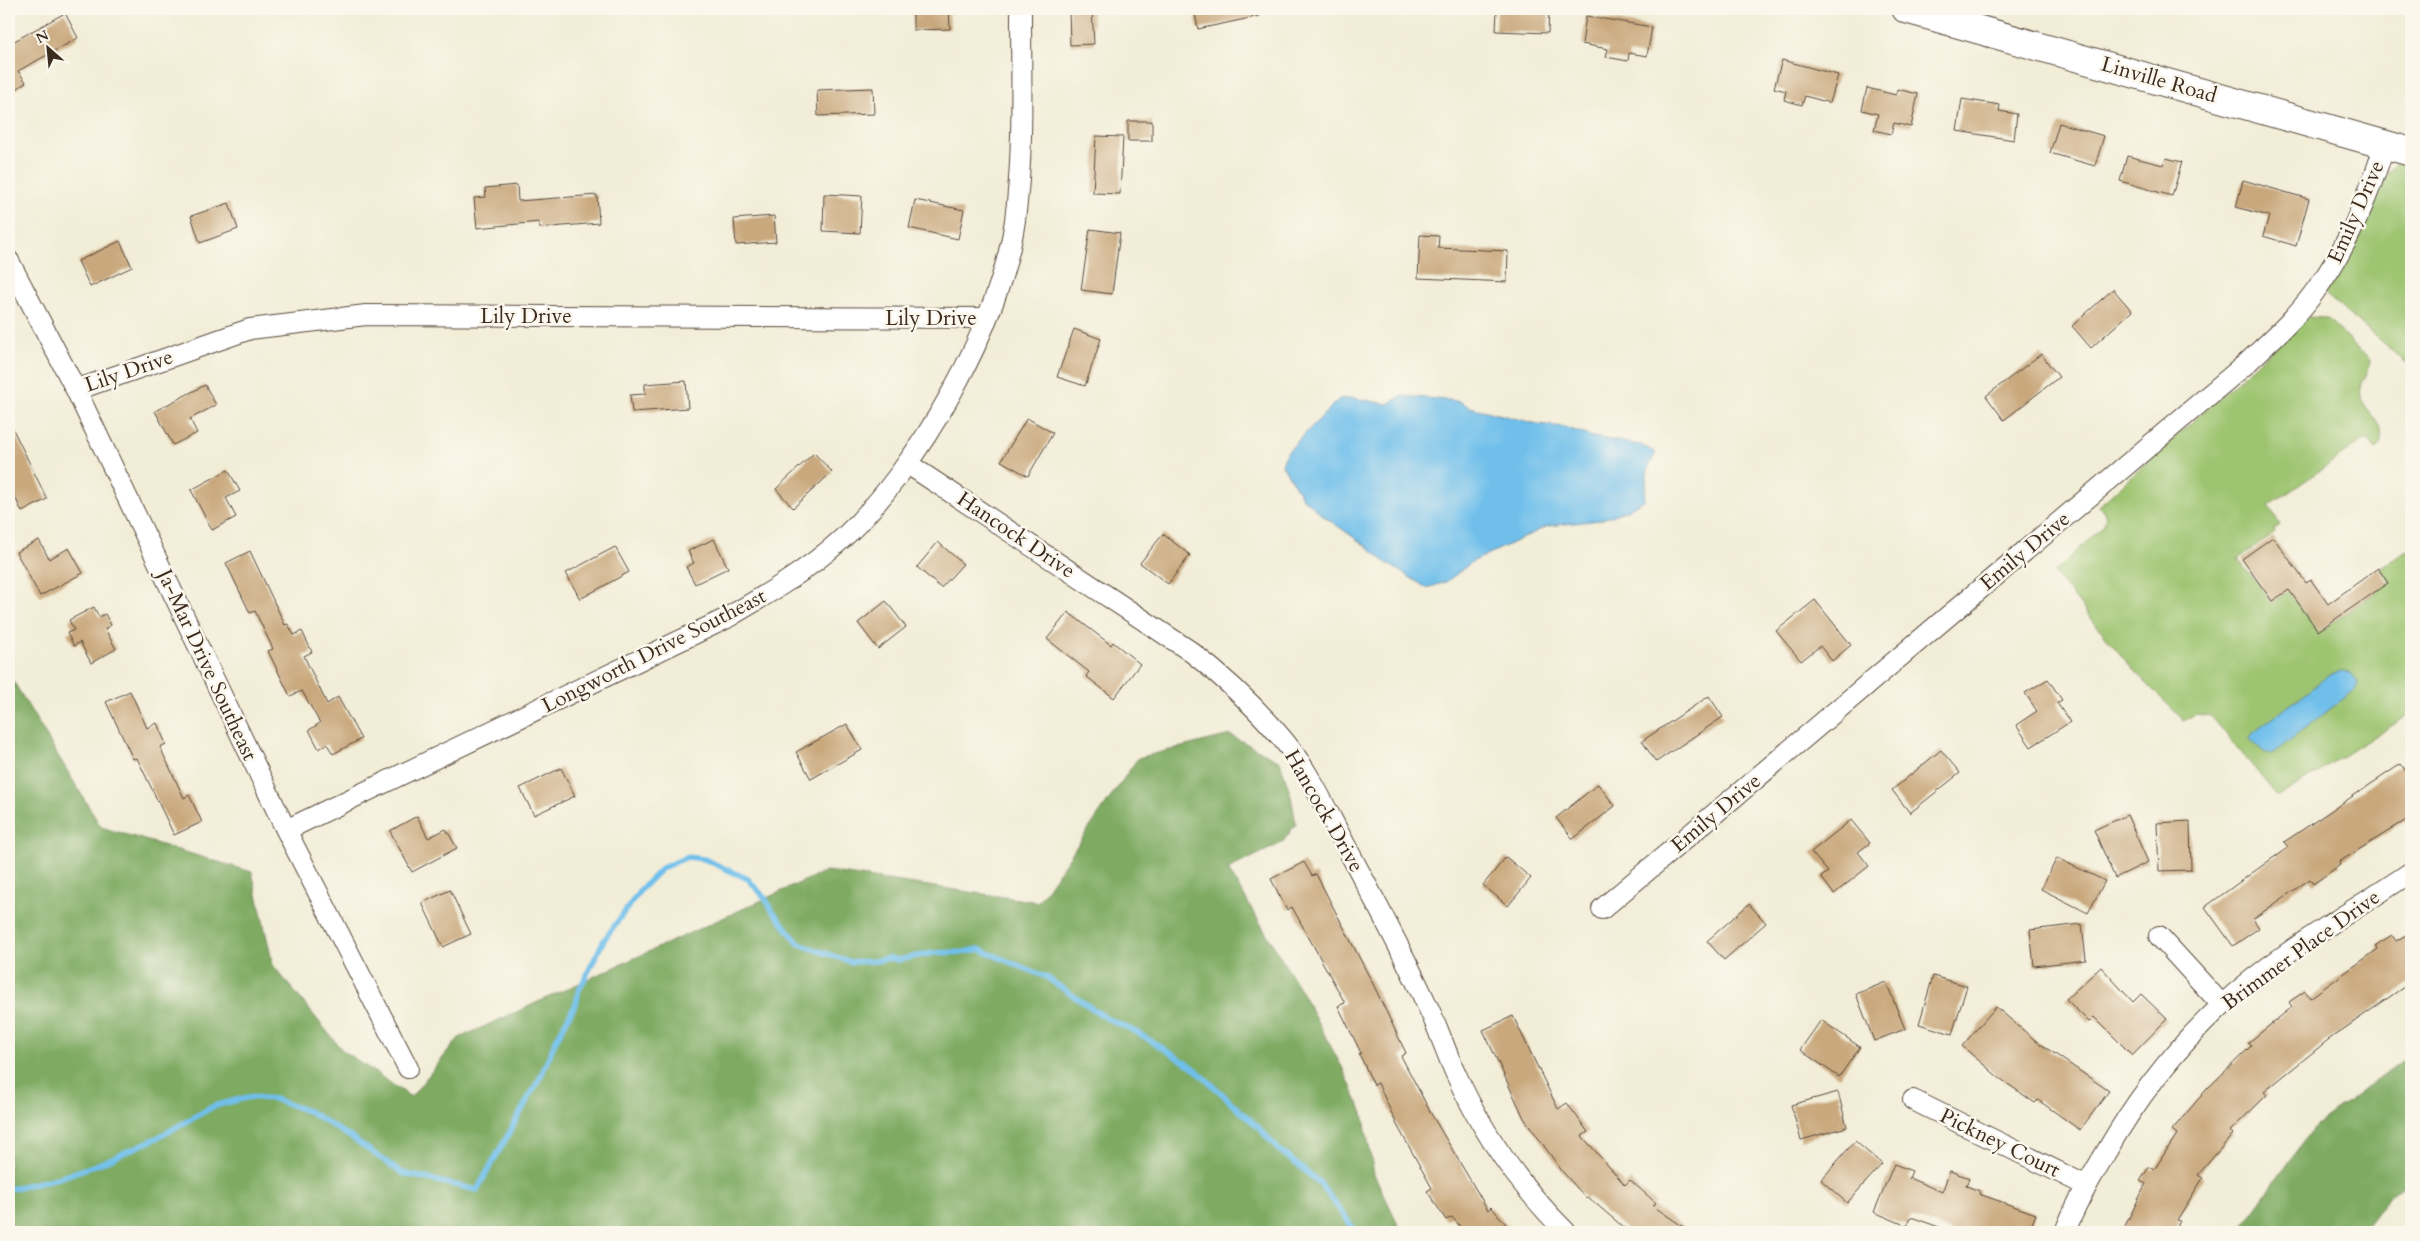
<svg xmlns="http://www.w3.org/2000/svg" width="2420" height="1241" viewBox="0 0 2420 1241" font-family="Cardo,serif">
  <rect width="100%" height="100%" fill="#fbf7ec"/>
  <filter id="ink" filterUnits="userSpaceOnUse"><feTurbulence type="fractalNoise" baseFrequency=".02" numOctaves="2"/><feDisplacementMap in="SourceGraphic" scale="10" xChannelSelector="R" yChannelSelector="G"/><feConvolveMatrix kernelMatrix="1 2 1 2 8 2 1 2 1" color-interpolation-filters="sRGB"/></filter>
  <filter id="wash" filterUnits="userSpaceOnUse"><feTurbulence type="fractalNoise" baseFrequency=".0096" numOctaves="4" result="noise"/><feDisplacementMap in="SourceGraphic" scale="20" xChannelSelector="R" yChannelSelector="G"/><feGaussianBlur stdDeviation="1.12" result="paint"/><feColorMatrix in="noise" values="0 0 0 0 0 0 0 0 0 0 0 0 0 0 0 0 0 1.4 0 .05"/><feComposite in="paint" operator="in"/></filter>
  <g filter="url(#wash)">
    <rect width="100%" height="100%" fill="#f2edd7"/>
    <path fill="#9dc46f" stroke="#6c7746" d="M 2405,160 L 2411,160 L 2411,367 L 2325,294 L 2360,236 L 2389,170 L 2394,165 Z
      M 2308,317 L 2327,318 L 2370,360 C 2370,375 2358,382 2361,397 C 2367,418 2387,419 2380,445 L 2376,449 L 2368,440 L 2362,441 L 2269,506 L 2280,525 L 2274,529 L 2275,533 L 2238,559 L 2272,603 L 2289,591 L 2318,633 L 2390,582 L 2380,568 L 2411,548 L 2411,713 L 2278,797 L 2211,716 L 2196,714 L 2184,721 L 2134,671 L 2054,573 L 2102,527 C 2108,518 2106,513 2099,506 Z"/>
    <path fill="#7eaa62" stroke="#5c6a40" d="M 9,674 L 101,827 L 252,872 L 273,965 L 342,1050 L 411,1097 L 459,1038 L 826,871 L 1038,902 L 1138,758 L 1230,735 L 1280,761 L 1291,796 L 1296,824 L 1282,843 L 1228,869 L 1303,995 L 1342,1067 L 1363,1113 L 1374,1174 L 1402,1232 L 9,1232 Z
      M 2411,1054 L 2411,1184 L 2390,1195 L 2362,1232 L 2239,1232 L 2315,1126 Z"/>
    <path fill="#70bfeb" stroke="#567484" d="M 1402,396 L 1459,401 L 1470,407 L 1537,424 L 1564,427 L 1593,437 L 1641,445 L 1656,453 L 1648,468 L 1644,500 L 1627,510 L 1600,520 L 1548,526 L 1472,562 L 1446,582 L 1427,588 L 1385,562 L 1369,548 L 1322,515 L 1302,497 L 1282,465 L 1286,453 L 1339,399 L 1352,398 L 1388,404 Z
      M 2341,671 C 2350,672 2354,676 2358,683 L 2356,689 L 2272,754 L 2264,752 L 2250,739 L 2252,734 L 2329,675 Z"/>
    <g fill="none" stroke-linecap="round" stroke-linejoin="round">
      <path stroke="#70bfeb" stroke-width="5.5" d="M 9,1189 L 62,1177 L 101,1163 L 159,1137 L 214,1106 L 249,1097 L 274,1099 L 310,1112 L 352,1138 L 402,1173 L 477,1190 L 541,1076 L 555,1042 L 577,1001 L 578,992 L 604,940 L 641,889 L 662,868 L 687,857 L 704,859 L 748,879 L 765,898 L 772,910 L 799,944 L 851,962 L 875,961 L 889,958 L 898,960 L 933,953 L 965,952 L 979,949 L 1046,977 L 1106,1018 L 1138,1033 L 1193,1067 L 1259,1128 L 1278,1149 L 1320,1183 L 1356,1232"/>
    </g>
    <g id="blocks">
      <path fill="#c9a87d" d="M 913,9 L 949,9 L 950,29 L 913,30 Z
        M 1069,9 L 1092,9 L 1094,44 L 1070,45 Z
        M 1194,9 L 1259,9 L 1260,16 L 1198,29 Z
        M 1497,9 L 1549,9 L 1548,33 L 1496,31 Z
        M 65,13 L 78,38 L 18,71 L 26,82 L 9,95 L 9,44 Z
        M 1586,16 L 1652,27 L 1647,56 L 1629,53 L 1628,61 L 1606,57 L 1608,49 L 1582,44 Z
        M 1782,60 L 1838,75 L 1830,103 L 1805,96 L 1802,105 L 1784,100 L 1786,91 L 1774,88 Z
        M 873,88 L 874,114 L 818,116 L 817,90 Z
        M 1867,88 L 1896,95 L 1897,89 L 1918,94 L 1911,127 L 1894,123 L 1891,134 L 1874,130 L 1878,114 L 1862,110 Z
        M 1962,99 L 2000,105 L 1999,111 L 2017,114 L 2014,140 L 1957,131 Z
        M 1128,121 L 1152,121 L 1152,141 L 1128,141 Z
        M 2059,123 L 2104,136 L 2095,166 L 2050,153 Z
        M 1096,136 L 1123,137 L 1120,194 L 1093,193 Z
        M 2127,156 L 2163,165 L 2166,158 L 2182,162 L 2172,196 L 2120,181 Z
        M 2243,180 L 2309,199 L 2296,246 L 2263,236 L 2269,216 L 2236,207 Z
        M 517,185 L 518,201 L 597,195 L 599,223 L 539,228 L 539,222 L 477,228 L 474,198 L 486,197 L 485,188 Z
        M 824,194 L 862,196 L 860,233 L 823,231 Z
        M 915,200 L 964,210 L 958,239 L 909,228 Z
        M 229,203 L 238,229 L 200,243 L 191,216 Z
        M 774,216 L 776,242 L 736,245 L 734,219 Z
        M 1090,229 L 1120,233 L 1112,294 L 1081,290 Z
        M 1420,235 L 1439,236 L 1438,248 L 1508,251 L 1507,282 L 1418,278 Z
        M 120,241 L 132,267 L 90,287 L 78,261 Z
        M 2113,289 L 2132,311 L 2091,348 L 2072,326 Z
        M 1074,329 L 1101,339 L 1085,386 L 1057,377 Z
        M 2041,354 L 2059,377 L 2004,420 L 1986,396 Z
        M 686,381 L 688,408 L 632,412 L 630,395 L 645,394 L 645,384 Z
        M 205,385 L 216,405 L 190,419 L 197,433 L 173,445 L 155,411 Z
        M 1027,418 L 1053,433 L 1028,476 L 1001,461 Z
        M 9,421 L 47,499 L 22,512 L 9,484 Z
        M 814,453 L 832,472 L 793,508 L 776,489 Z
        M 228,470 L 240,491 L 226,498 L 236,517 L 212,530 L 191,490 Z
        M 1163,534 L 1190,555 L 1168,584 L 1140,563 Z
        M 2273,537 L 2306,583 L 2311,580 L 2328,604 L 2378,568 L 2388,583 L 2318,631 L 2289,590 L 2272,601 L 2242,559 Z
        M 714,539 L 728,568 L 695,584 L 686,567 L 694,563 L 688,551 Z
        M 39,540 L 49,559 L 69,548 L 83,573 L 40,596 L 16,552 Z
        M 938,542 L 963,564 L 941,588 L 917,567 Z
        M 615,547 L 629,572 L 580,599 L 566,573 Z
        M 250,551 L 285,625 L 288,624 L 294,635 L 302,631 L 312,652 L 304,656 L 327,704 L 338,697 L 361,739 L 333,754 L 327,744 L 319,749 L 309,730 L 320,723 L 302,691 L 290,696 L 268,651 L 273,649 L 255,611 L 250,613 L 226,563 Z
        M 1815,600 L 1851,645 L 1832,661 L 1820,646 L 1801,661 L 1776,631 Z
        M 886,601 L 906,627 L 878,649 L 858,623 Z
        M 94,607 L 99,617 L 105,614 L 111,625 L 105,629 L 116,649 L 91,663 L 80,642 L 74,646 L 67,633 L 74,630 L 69,620 Z
        M 1068,612 L 1111,645 L 1113,642 L 1140,664 L 1114,698 L 1086,676 L 1089,672 L 1047,639 Z
        M 2048,679 L 2062,700 L 2057,703 L 2070,722 L 2031,747 L 2016,725 L 2037,711 L 2025,693 Z
        M 130,691 L 147,728 L 157,723 L 166,744 L 160,747 L 184,798 L 189,795 L 202,822 L 174,835 L 137,758 L 133,759 L 106,702 Z
        M 1709,696 L 1723,717 L 1656,762 L 1642,741 Z
        M 847,724 L 862,750 L 811,779 L 796,752 Z
        M 1941,750 L 1960,773 L 1910,813 L 1892,790 Z
        M 2401,764 L 2411,779 L 2411,817 L 2339,862 L 2340,865 L 2313,884 L 2310,879 L 2253,919 L 2259,928 L 2233,946 L 2205,907 L 2288,847 L 2284,842 Z
        M 561,768 L 575,796 L 534,815 L 520,788 Z
        M 1598,784 L 1615,806 L 1573,839 L 1556,818 Z
        M 2127,815 L 2148,862 L 2115,878 L 2094,830 Z
        M 417,816 L 428,838 L 446,829 L 457,848 L 412,872 L 390,831 Z
        M 1851,820 L 1870,843 L 1858,852 L 1869,866 L 1834,894 L 1821,877 L 1828,872 L 1811,852 Z
        M 2190,821 L 2191,870 L 2159,871 L 2157,823 Z
        M 1506,857 L 1531,878 L 1508,906 L 1483,885 Z
        M 2057,858 L 2105,881 L 2088,913 L 2041,889 Z
        M 1304,862 L 1312,876 L 1316,874 L 1373,984 L 1406,1053 L 1401,1056 L 1433,1117 L 1488,1210 L 1491,1207 L 1513,1232 L 1465,1232 L 1452,1217 L 1446,1220 L 1427,1191 L 1432,1188 L 1397,1125 L 1378,1083 L 1374,1085 L 1359,1054 L 1361,1053 L 1338,1006 L 1345,1003 L 1292,907 L 1287,910 L 1271,879 Z
        M 450,890 L 471,934 L 443,947 L 422,903 Z
        M 1749,904 L 1766,923 L 1724,960 L 1707,941 Z
        M 2082,924 L 2086,960 L 2034,966 L 2030,930 Z
        M 2411,932 L 2411,982 L 2328,1040 L 2264,1092 L 2267,1095 L 2230,1131 L 2233,1134 L 2198,1175 L 2203,1178 L 2177,1220 L 2180,1221 L 2174,1232 L 2122,1232 L 2146,1184 L 2140,1181 L 2149,1167 L 2154,1170 L 2177,1134 L 2172,1130 L 2207,1089 L 2251,1046 L 2248,1043 L 2292,1007 L 2289,1002 L 2305,991 L 2310,998 L 2378,949 L 2376,945 L 2392,935 L 2396,941 Z
        M 2101,967 L 2133,1002 L 2141,994 L 2167,1019 L 2132,1055 L 2094,1017 L 2089,1022 L 2066,999 Z
        M 1933,976 L 1967,986 L 1952,1034 L 1919,1024 Z
        M 1886,982 L 1905,1029 L 1874,1041 L 1856,994 Z
        M 1996,1007 L 2036,1041 L 2109,1091 L 2080,1130 L 2038,1100 L 2035,1103 L 1998,1077 L 1962,1046 Z
        M 1513,1016 L 1558,1109 L 1567,1103 L 1588,1132 L 1582,1136 L 1625,1185 L 1630,1180 L 1656,1203 L 1653,1206 L 1691,1232 L 1629,1232 L 1588,1197 L 1586,1198 L 1562,1171 L 1524,1118 L 1483,1030 Z
        M 1821,1020 L 1860,1047 L 1839,1077 L 1800,1050 Z
        M 1838,1092 L 1847,1127 L 1801,1140 L 1791,1105 Z
        M 1855,1141 L 1882,1164 L 1847,1203 L 1821,1180 Z
        M 1894,1164 L 1912,1171 L 1909,1178 L 1942,1192 L 1950,1171 L 1969,1178 L 1966,1186 L 1980,1191 L 1979,1194 L 2036,1214 L 2029,1232 L 1953,1232 L 1911,1217 L 1907,1226 L 1874,1212 Z"/>
    </g>
  </g>
  <g filter="url(#ink)">
    <use href="#blocks" fill-opacity="0" stroke="#56473a" stroke-width="1"/>
    <g fill="none" stroke-linecap="round" stroke-linejoin="round">
      <defs>
        <path id="street" d="M 9,261 L 76,390 L 286,830 L 408,1068
          M 76,390 L 250,329 L 366,315 L 987,318
          M 908,464 L 1190,651 C 1227,680 1263,713 1292,751 C 1314,781 1330,817 1348,850 C 1375,901 1403,952 1427,1005 C 1438,1027 1445,1050 1455,1072 C 1482,1133 1519,1185 1566,1232
          M 286,830 L 725,619 C 766,595 807,571 843,538 C 919,468 1001,323 1015,220 C 1024,151 1021,79 1021,9
          M 1602,909 L 2247,363 C 2270,341 2294,320 2313,294 C 2347,249 2368,198 2385,144
          M 2159,936 L 2222,1005
          M 1913,1100 L 2087,1186
          M 2065,1232 C 2075,1205 2090,1179 2105,1154 C 2136,1099 2175,1049 2222,1005 C 2277,954 2349,914 2411,872"/>
        <path id="secondary" d="M 1906,9 L 2411,152"/>
      </defs>
      <use href="#street" stroke="#56473a" stroke-width="22"/>
      <use href="#secondary" stroke="#56473a" stroke-width="30"/>
      <use href="#street" stroke="#fff" stroke-width="20"/>
      <use href="#secondary" stroke="#fff" stroke-width="28"/>
    </g>
  </g>
  <g text-anchor="middle" dominant-baseline="central" stroke-width="5" stroke-linejoin="round" paint-order="stroke">
    <g font-size="21" fill="#3b2a1e" stroke="#fbf7ec">
      <text transform="translate(2159 80) rotate(16)">Linville Road</text>
      <text transform="translate(2356 212) rotate(-66)">Emily Drive</text>
      <text x="526" y="316">Lily Drive</text>
      <text x="931" y="318">Lily Drive</text>
      <text transform="translate(129 371) rotate(-19)">Lily Drive</text>
      <text transform="translate(1016 535) rotate(34)">Hancock Drive</text>
      <text transform="translate(2025 551) rotate(-40)">Emily Drive</text>
      <text transform="translate(654 651) rotate(-27)">Longworth Drive Southeast</text>
      <text transform="translate(207 665) rotate(65)">Ja-Mar Drive Southeast</text>
      <text transform="translate(1324 811) rotate(60)">Hancock Drive</text>
      <text transform="translate(1716 813) rotate(-40)">Emily Drive</text>
      <text transform="translate(2301 950) rotate(-36)">Brimmer Place Drive</text>
      <text transform="translate(2000 1143) rotate(26)">Pickney Court</text>
    </g>
  </g>
  <rect width="2420" height="1241" fill="none" stroke="#fbf7ec" stroke-width="30"/>
  <g transform="translate(48 48) rotate(333)" stroke="#fbf7ec" stroke-width="4" paint-order="stroke">
  <path d="M0-4L9 19L0 12L-9 19Z" fill="#3b2a1e"/>
  <text y="-8" font-size="14" font-weight="bold" text-anchor="middle" fill="#3b2a1e">N</text>
  </g>
</svg>
